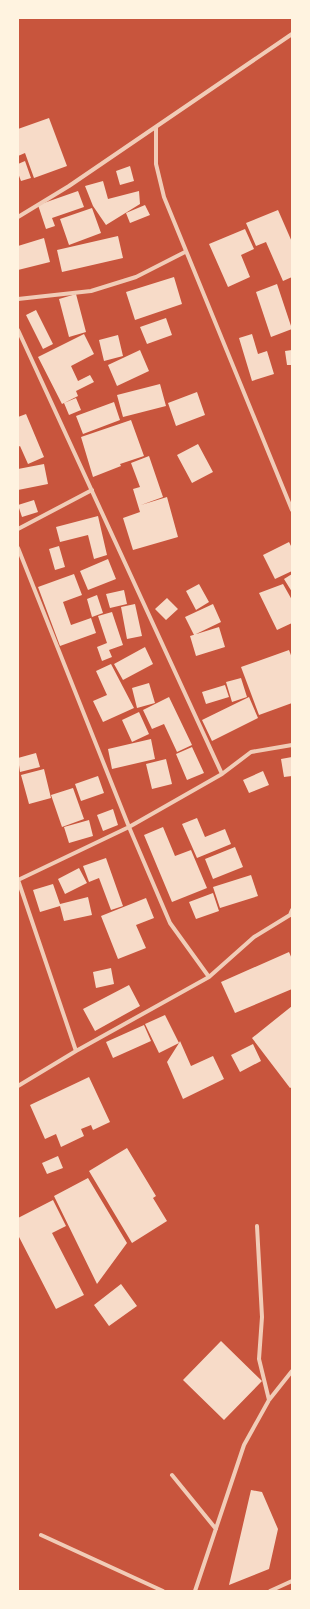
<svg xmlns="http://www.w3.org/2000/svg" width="310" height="1609" viewBox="0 0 310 1609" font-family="'Fira Sans',sans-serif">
  <rect width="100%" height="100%" fill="#c8553d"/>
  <path fill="#f7dbc8" d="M 49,118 L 67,166 L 34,178 L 25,153 L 18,156 L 18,129 Z
    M 25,161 L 31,178 L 21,181 L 18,173 L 18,164 Z
    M 130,166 L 134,181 L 120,185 L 116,171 Z
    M 103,181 L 108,199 L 139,191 L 140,204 L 106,225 L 93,206 L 85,186 Z
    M 78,191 L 84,207 L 52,218 L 55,226 L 46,229 L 38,205 Z
    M 145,205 L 150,215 L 130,223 L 126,213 Z
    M 92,208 L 101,233 L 69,245 L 60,219 Z
    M 278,210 L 292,242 L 292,277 L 283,281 L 266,242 L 256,246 L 246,223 Z
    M 245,229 L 254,249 L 241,255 L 250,277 L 228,287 L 209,244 Z
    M 118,236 L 123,258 L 62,272 L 57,250 Z
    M 44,238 L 50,262 L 18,270 L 18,246 Z
    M 174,277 L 182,304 L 135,320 L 126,292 Z
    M 277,284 L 292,329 L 271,337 L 256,292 Z
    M 76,294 L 86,332 L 69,337 L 59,299 Z
    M 36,310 L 53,344 L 43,349 L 26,315 Z
    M 166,318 L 172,335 L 147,344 L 140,327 Z
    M 84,334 L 94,354 L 71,366 L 78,381 L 90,375 L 94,382 L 76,391 L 78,396 L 62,404 L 38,357 Z
    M 252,334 L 258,354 L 267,351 L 274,374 L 252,381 L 239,338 Z
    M 118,335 L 123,356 L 104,361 L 99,340 Z
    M 140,350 L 149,371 L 117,386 L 108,365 Z
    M 292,350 L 292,365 L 287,365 L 285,351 Z
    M 160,384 L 166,406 L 123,417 L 117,395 Z
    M 197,392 L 205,415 L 176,426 L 168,403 Z
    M 76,398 L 81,410 L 69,415 L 64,403 Z
    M 114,402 L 120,420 L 83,434 L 76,416 Z
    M 26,414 L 44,457 L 28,464 L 20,446 L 18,447 L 18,417 Z
    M 131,420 L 144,456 L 120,464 L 121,466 L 93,477 L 81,437 Z
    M 198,444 L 213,472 L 192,483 L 177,455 Z
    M 149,456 L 163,497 L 141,505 L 167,497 L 178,537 L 133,550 L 123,518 L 140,512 L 133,489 L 140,487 L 131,463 Z
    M 44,464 L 48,484 L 18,490 L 18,469 Z
    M 34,500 L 38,512 L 22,517 L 18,505 Z
    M 98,516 L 107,555 L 94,559 L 88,535 L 60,542 L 56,527 Z
    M 289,542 L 292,548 L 292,571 L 275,579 L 263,555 Z
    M 59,546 L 65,567 L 55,570 L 49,549 Z
    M 108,559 L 116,579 L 88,590 L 80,571 Z
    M 74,574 L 82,595 L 63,602 L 71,625 L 91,618 L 96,633 L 60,646 L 38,587 Z
    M 292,574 L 292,592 L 284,579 Z
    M 199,584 L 209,602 L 196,610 L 186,591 Z
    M 283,584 L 292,600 L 292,623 L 277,630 L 259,593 Z
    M 124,590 L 127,604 L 110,608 L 106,594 Z
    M 97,595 L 103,613 L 92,617 L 87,599 Z
    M 167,598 L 178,609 L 166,620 L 155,609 Z
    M 135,604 L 142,636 L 127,639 L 121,607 Z
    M 213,604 L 221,622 L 194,635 L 185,617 Z
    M 112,612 L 123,645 L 109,650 L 112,657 L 102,661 L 97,647 L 107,643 L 98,616 Z
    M 219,627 L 225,647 L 196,656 L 190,636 Z
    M 145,647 L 153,664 L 123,680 L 114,664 Z
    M 289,650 L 292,658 L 292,703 L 259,715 L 241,667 Z
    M 111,664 L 134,708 L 103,722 L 93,701 L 107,695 L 96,671 Z
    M 241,678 L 247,697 L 232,702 L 226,682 Z
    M 149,683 L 155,703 L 137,708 L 132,688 Z
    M 225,685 L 229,697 L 206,704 L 202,692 Z
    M 169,697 L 192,745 L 177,752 L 164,724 L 152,729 L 143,710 Z
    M 249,697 L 258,718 L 212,741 L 202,720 Z
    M 139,712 L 149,734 L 132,742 L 122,720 Z
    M 151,739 L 155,759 L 112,769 L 108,749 Z
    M 192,747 L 204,773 L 187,780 L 176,754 Z
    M 36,753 L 40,767 L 20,772 L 18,758 Z
    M 292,757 L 292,776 L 284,777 L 281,759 Z
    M 166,759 L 172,784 L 152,789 L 146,764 Z
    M 44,769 L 51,798 L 29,804 L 21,775 Z
    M 263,771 L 269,785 L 249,793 L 243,780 Z
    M 98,776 L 104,793 L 81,801 L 75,784 Z
    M 73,788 L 84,819 L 62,827 L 51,795 Z
    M 113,809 L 118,825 L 103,831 L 97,815 Z
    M 197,818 L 205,837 L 225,829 L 231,844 L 197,858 L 182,824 Z
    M 89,820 L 93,836 L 69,843 L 64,827 Z
    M 163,827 L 175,856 L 191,850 L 207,888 L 172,902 L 144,835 Z
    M 235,847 L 243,867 L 213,879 L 205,859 Z
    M 106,858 L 123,906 L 111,910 L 99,878 L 89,882 L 83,866 Z
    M 79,868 L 87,883 L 65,894 L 58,879 Z
    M 251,875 L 258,896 L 220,908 L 213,887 Z
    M 53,884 L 60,904 L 88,897 L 92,915 L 64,921 L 60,906 L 40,912 L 33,890 Z
    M 213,893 L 219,911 L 196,919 L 189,902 Z
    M 146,898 L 154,918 L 136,925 L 146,948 L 118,959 L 101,916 Z
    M 289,952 L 292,959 L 292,989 L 235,1013 L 221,982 Z
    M 111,968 L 114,984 L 96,988 L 93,972 Z
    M 129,985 L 140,1006 L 95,1031 L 83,1009 Z
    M 292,1006 L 292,1087 L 290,1088 L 252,1038 Z
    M 165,1015 L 179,1043 L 180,1041 L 191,1066 L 213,1056 L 224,1079 L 183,1099 L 167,1062 L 179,1043 L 159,1053 L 145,1024 Z
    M 144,1025 L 151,1041 L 113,1058 L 106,1042 Z
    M 253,1044 L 261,1061 L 240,1072 L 231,1055 Z
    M 89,1077 L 110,1122 L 93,1130 L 91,1125 L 81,1129 L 84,1136 L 61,1147 L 56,1134 L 45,1139 L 30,1105 Z
    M 127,1148 L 156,1196 L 153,1198 L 167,1221 L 132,1243 L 89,1171 Z
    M 58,1156 L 63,1168 L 47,1174 L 42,1163 Z
    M 88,1178 L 127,1243 L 97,1284 L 54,1196 Z
    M 53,1200 L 66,1226 L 52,1233 L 84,1295 L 56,1309 L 18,1235 L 18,1218 Z
    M 121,1284 L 137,1306 L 109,1326 L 94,1305 Z
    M 221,1341 L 262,1381 L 224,1420 L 183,1380 Z
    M 251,1490 L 262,1492 L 278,1529 L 269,1569 L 229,1585 Z"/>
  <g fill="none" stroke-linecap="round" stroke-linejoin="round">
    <path stroke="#f1ccb7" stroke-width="4" d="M 156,127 L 156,164 L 164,197 L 292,510
      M 18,217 L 69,186 L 292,34
      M 18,299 L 91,291 L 136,277 L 185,252
      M 18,330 L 222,774
      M 18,529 L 92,490
      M 18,548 L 129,827 L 170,923 L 209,977
      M 18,880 L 76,1051 L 209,977 L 254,937 L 290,915 L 292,910
      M 18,880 L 129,827 L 222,774 L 251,752 L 292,745
      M 18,1086 L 76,1051
      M 257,1226 L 262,1317 L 259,1359 L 269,1400
      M 172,1475 L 216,1529
      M 41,1535 L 163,1591
      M 195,1591 L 244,1445 L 269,1400 L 292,1371
      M 270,1591 L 292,1581"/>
  </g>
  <rect width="310" height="1609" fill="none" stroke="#fff3e0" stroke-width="38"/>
</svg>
